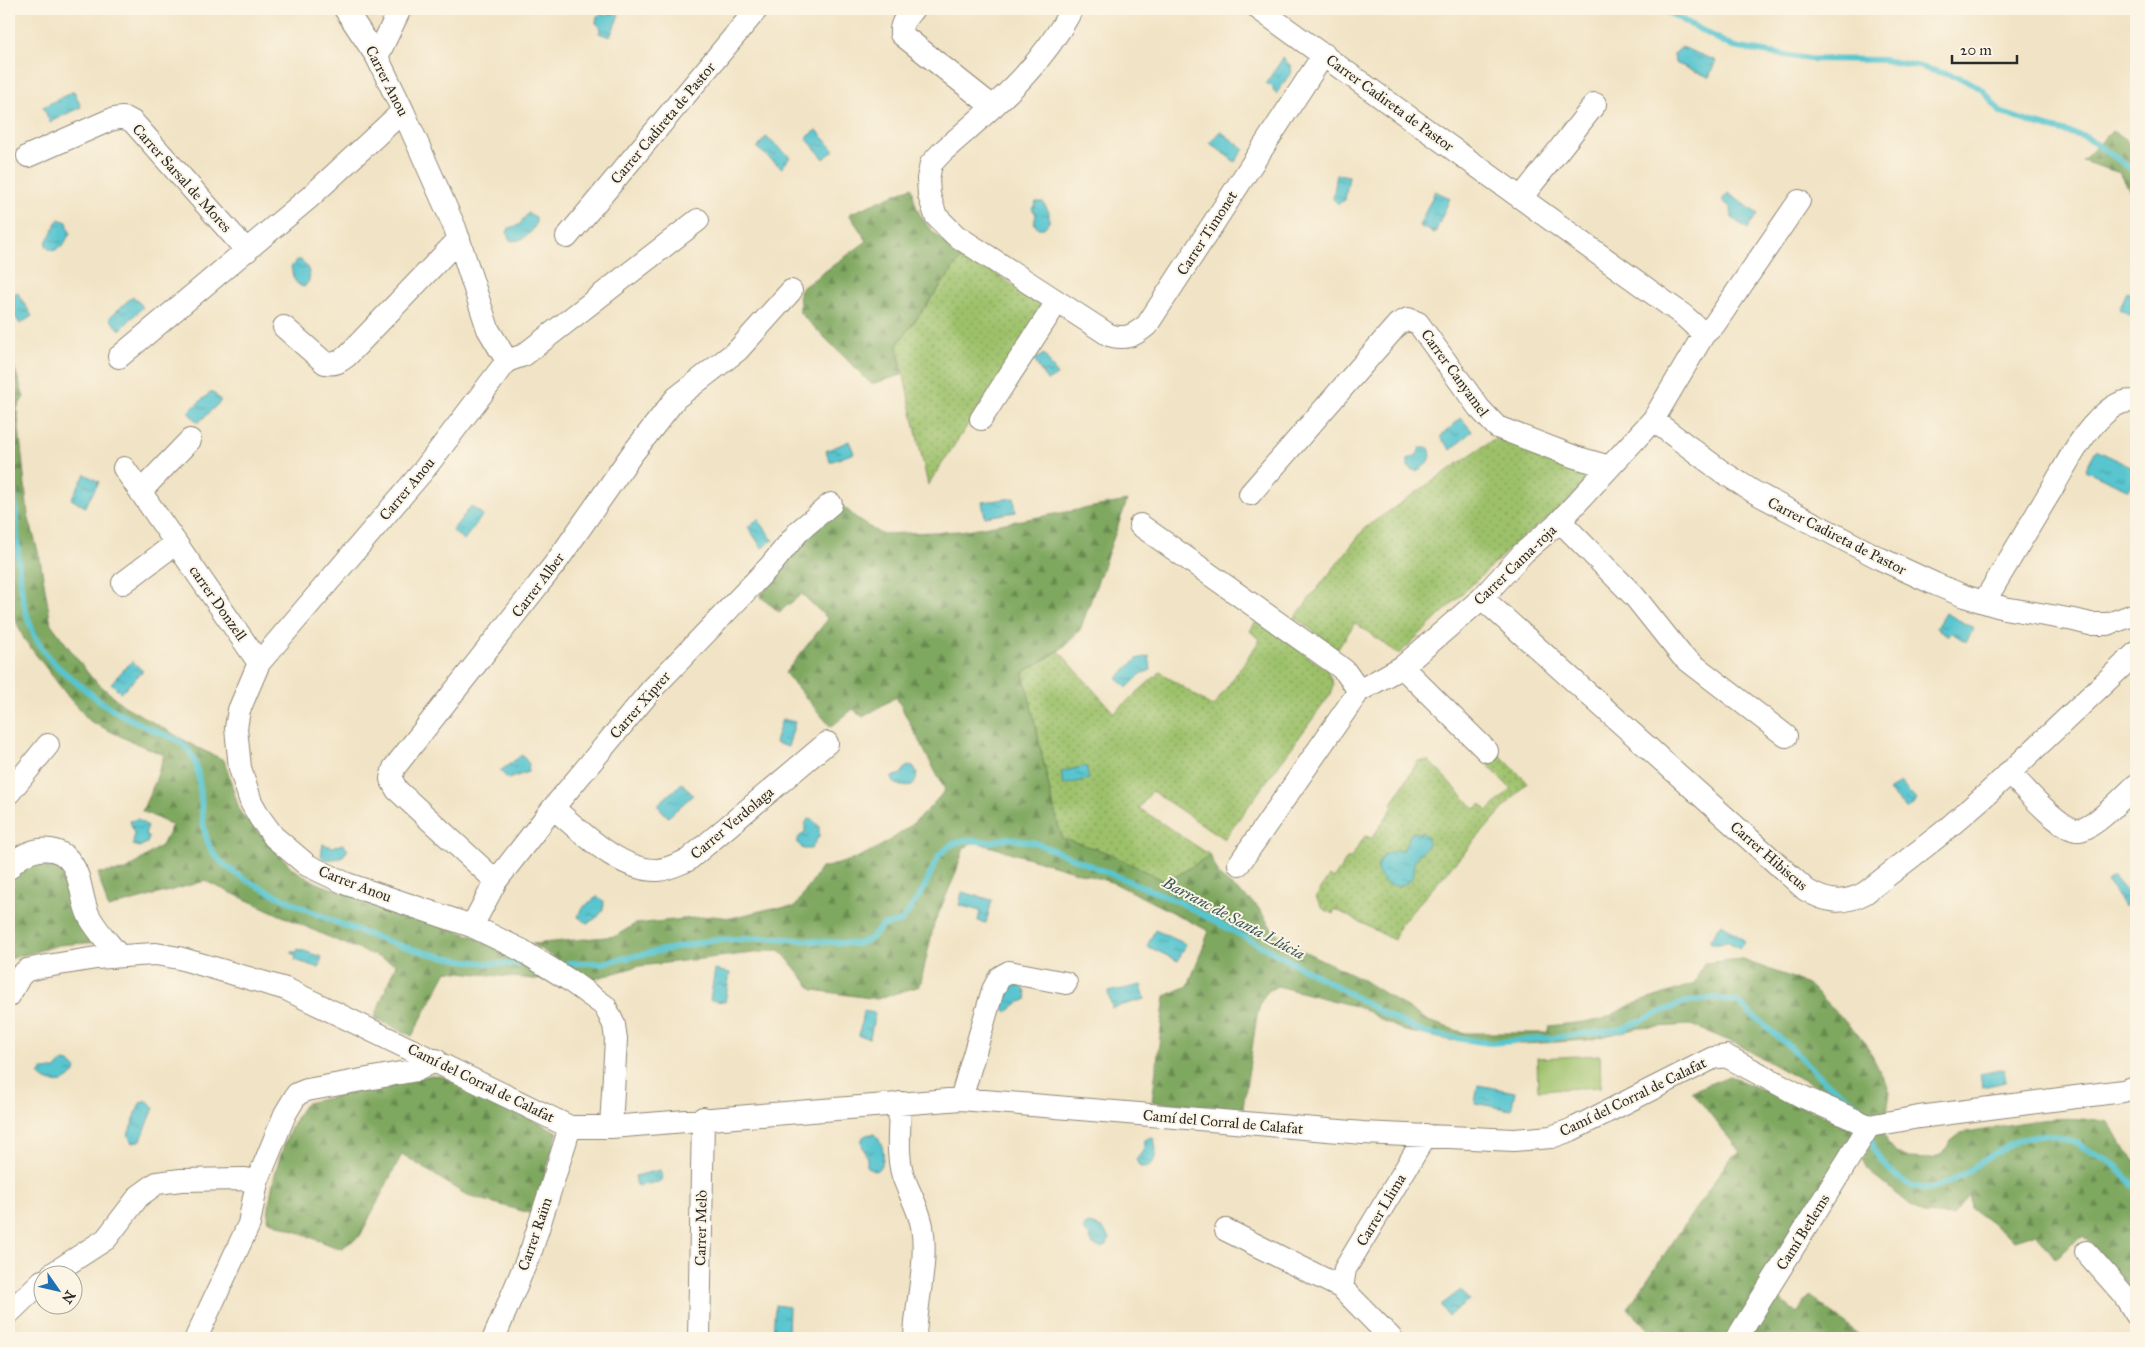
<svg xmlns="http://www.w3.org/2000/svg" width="2145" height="1347" viewBox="0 0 2145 1347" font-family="'IM FELL Great Primer',serif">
  <defs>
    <pattern id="grass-dots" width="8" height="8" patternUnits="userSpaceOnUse" patternTransform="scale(1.25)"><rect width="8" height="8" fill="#9dc16b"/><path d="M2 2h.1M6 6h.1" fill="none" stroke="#809d58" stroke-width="1.8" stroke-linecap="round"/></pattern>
    <pattern id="forest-firs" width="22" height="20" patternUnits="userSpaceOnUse" patternTransform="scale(1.25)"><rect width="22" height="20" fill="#7ea75f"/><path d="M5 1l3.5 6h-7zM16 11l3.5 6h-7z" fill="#67884f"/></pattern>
    <pattern id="water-ripples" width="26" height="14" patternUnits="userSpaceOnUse" patternTransform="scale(1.25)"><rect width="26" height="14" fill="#58c5cf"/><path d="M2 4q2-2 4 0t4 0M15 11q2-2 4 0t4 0" fill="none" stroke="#49a0a8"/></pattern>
  </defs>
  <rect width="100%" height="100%" fill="#fcf5e5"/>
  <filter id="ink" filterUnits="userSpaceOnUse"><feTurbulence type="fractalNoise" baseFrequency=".02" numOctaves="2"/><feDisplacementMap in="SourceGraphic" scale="10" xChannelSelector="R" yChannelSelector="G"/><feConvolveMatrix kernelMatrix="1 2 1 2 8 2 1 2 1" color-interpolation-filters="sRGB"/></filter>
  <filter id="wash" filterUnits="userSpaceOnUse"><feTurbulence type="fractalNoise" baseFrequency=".0096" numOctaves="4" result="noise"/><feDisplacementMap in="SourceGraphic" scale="20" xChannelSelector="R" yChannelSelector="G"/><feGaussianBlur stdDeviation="1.12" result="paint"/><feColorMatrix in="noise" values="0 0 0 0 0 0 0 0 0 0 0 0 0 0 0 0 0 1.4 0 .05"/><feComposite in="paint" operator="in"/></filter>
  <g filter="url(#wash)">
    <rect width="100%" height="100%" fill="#f1e3c5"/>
    <path fill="url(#grass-dots)" stroke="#64764b" d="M 964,254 L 1046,306 L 928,485 L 897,345 Z
      M 1495,438 L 1591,476 L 1559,511 L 1522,537 L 1399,654 L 1355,623 L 1337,650 L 1295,617 L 1366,527 Z
      M 1257,620 L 1327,670 L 1333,684 L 1331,694 L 1224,839 L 1152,791 L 1139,808 L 1210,855 L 1167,882 L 1062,838 C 1046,784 1038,727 1022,673 L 1059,651 L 1114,713 L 1160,672 L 1213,707 L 1260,640 L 1250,631 Z
      M 1496,751 L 1527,782 L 1399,926 L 1394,940 L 1335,909 L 1333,914 L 1322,908 L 1316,897 L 1329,876 L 1333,879 L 1348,857 L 1350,859 L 1365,836 L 1372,838 L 1393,807 L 1391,805 L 1418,761 L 1429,761 L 1475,809 L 1481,804 L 1488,811 L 1511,789 L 1485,762 Z"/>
    <path fill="url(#forest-firs)" stroke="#546945" d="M 2112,131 L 2125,139 L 2136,152 L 2136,202 L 2120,173 L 2082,161 Z
      M 912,187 C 913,193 914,200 916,206 C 924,227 945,244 964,254 L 897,345 L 902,375 L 871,384 L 800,313 L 799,290 L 867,241 L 849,214 Z
      M 9,351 L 24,397 L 17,408 L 28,515 L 40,559 L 51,624 L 91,677 L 123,705 L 196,747 L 224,760 L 240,812 L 293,869 L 319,884 L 475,937 L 554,981 L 447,971 L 412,1036 L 374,1018 L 396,964 L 333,939 L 205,881 L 108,908 L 98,873 L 125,871 L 163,844 L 172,825 L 142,811 L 155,782 L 164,755 L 128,740 L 90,721 L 70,699 L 24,639 L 9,605 Z
      M 1127,501 L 1080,630 L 1064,647 L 1023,673 C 1038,728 1046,784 1062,838 L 1106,852 L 1167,882 L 1210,855 L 1220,877 L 1257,906 L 1273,930 L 1293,946 L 1360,978 L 1428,1021 L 1465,1033 L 1547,1033 L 1549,1026 L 1601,1020 L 1631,1005 L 1694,984 L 1704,963 L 1740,959 L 1793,978 L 1812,988 L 1865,1042 L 1890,1091 L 1884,1135 L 1888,1143 L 1897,1153 L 1909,1158 L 1933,1159 L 1942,1154 L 1951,1141 L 1961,1133 C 2010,1125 2060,1112 2108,1122 L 2120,1143 L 2136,1161 L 2136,1298 L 2115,1270 L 2083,1235 L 2055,1258 L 2036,1233 L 2014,1240 L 1971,1208 L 1969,1195 L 1953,1216 L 1922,1214 L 1867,1170 L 1853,1135 L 1760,1284 L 1797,1313 L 1810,1296 L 1864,1338 L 1656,1338 L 1628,1308 L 1730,1158 L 1740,1152 L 1692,1091 L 1729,1076 L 1850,1126 L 1835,1095 L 1783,1070 L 1739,1045 L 1691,1025 L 1638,1028 L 1588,1040 L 1522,1044 L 1448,1040 L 1405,1031 L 1385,1022 L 1362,1008 L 1277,986 L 1268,991 L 1262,999 L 1257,1015 L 1243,1108 L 1152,1102 L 1165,996 L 1188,986 L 1209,931 L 1114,883 L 975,842 L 964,848 L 955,875 L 934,924 L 920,986 L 877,999 L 813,990 L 780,950 L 639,966 L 590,980 L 532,944 L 616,936 L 635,924 L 713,916 L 731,918 L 773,908 L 795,907 L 821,868 C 871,859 914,829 945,790 L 896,697 L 863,717 L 853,709 L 831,727 L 785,673 L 828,619 L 802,594 L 779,612 L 760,596 L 810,532 L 844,507 L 861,522 L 881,534 L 961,531 Z
      M 33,861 L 56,861 L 66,870 L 101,942 L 59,945 L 9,959 L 9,884 L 22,869 Z
      M 432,1075 L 444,1077 L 558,1132 L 533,1214 L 466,1195 L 402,1154 L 360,1236 L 340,1249 L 268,1220 C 269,1186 285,1129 306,1103 Z"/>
    <path fill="#9dc16b" stroke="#64764b" d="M 1600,1055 L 1601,1087 L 1538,1090 L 1537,1058 Z"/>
    <path fill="url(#water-ripples)" stroke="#42787d" d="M 609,10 L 619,15 L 610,37 L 599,33 L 601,28 L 596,23 L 597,16 L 602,14 L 607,16 Z
      M 1682,47 L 1716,61 L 1709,77 L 1675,63 L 1674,54 Z
      M 1283,58 L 1290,65 L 1292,71 L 1276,94 L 1273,91 L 1274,88 L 1266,83 Z
      M 74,91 L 81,107 L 50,122 L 43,107 Z
      M 817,130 L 834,150 L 824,159 L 806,138 Z
      M 1220,131 L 1244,149 L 1235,162 L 1210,143 Z
      M 766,137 L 790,157 L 782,168 L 757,148 Z
      M 1337,174 L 1349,176 L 1345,200 L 1338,204 L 1333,199 Z
      M 1435,191 L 1450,198 L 1435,233 L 1419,226 Z
      M 1728,193 L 1758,214 L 1747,229 L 1732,218 L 1731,208 L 1722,200 Z
      M 1036,202 L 1043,202 L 1049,212 L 1049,222 L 1044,228 L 1038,228 L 1034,224 L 1036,214 L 1032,209 Z
      M 528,213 L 536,217 C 538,229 522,244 510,240 L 507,233 L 509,228 L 519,225 Z
      M 59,219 L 67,222 L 70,233 L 63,246 L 53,251 C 39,246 50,237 53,230 C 56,225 54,223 59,219 Z
      M 297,260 L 301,260 C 309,268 314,278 304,287 C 293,284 293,276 291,267 Z
      M 17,292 L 32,316 L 20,324 L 9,307 L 9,297 Z
      M 2127,292 L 2136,297 L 2136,318 L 2119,309 Z
      M 133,296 L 143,307 L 120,330 L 109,318 Z
      M 1044,354 L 1057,375 L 1047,381 L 1034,360 Z
      M 212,391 L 221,401 L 198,423 L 188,412 Z
      M 1461,418 L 1472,431 L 1451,450 L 1440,437 Z
      M 849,441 L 854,453 L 830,462 L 826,451 Z
      M 1420,448 L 1429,448 C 1434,460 1427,465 1416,471 L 1410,469 L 1408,466 L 1408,459 L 1417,455 Z
      M 2096,450 L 2136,469 L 2136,474 L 2129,490 L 2085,470 Z
      M 85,474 L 99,482 L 85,507 L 71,499 Z
      M 1014,498 L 1016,512 L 985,517 L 982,502 Z
      M 471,506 L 483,515 L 464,540 L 452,531 Z
      M 758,519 L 773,540 L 762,548 L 748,527 Z
      M 1945,613 L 1974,628 L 1966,642 L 1952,633 L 1949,636 L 1936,628 Z
      M 1149,656 L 1151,670 L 1141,674 L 1127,688 L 1117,678 L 1137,659 Z
      M 132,661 L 143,671 L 121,693 L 111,683 Z
      M 782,719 L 795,722 L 788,747 L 775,743 Z
      M 522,755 L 529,764 L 528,772 L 508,779 L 500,771 Z
      M 910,766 L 914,767 L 917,772 L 916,780 L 913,785 L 901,786 L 893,783 L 892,777 L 901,774 L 906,767 Z
      M 1086,766 L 1089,779 L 1063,785 L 1061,772 Z
      M 1900,782 L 1917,801 L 1907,810 L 1889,791 Z
      M 682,783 L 693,795 L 668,817 L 657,805 Z
      M 138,819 L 148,827 L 145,833 L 149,838 L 147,843 L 139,847 L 133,845 L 134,833 L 130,821 Z
      M 808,819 L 813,820 L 819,826 L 819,836 L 811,849 L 803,849 L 797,842 L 799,837 L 805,832 L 805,824 Z
      M 1415,832 L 1424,834 C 1434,846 1421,850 1415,859 C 1414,863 1414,867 1414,872 C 1412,885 1397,888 1386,884 L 1377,871 C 1378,855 1388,850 1403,850 L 1411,834 Z
      M 323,844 L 332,847 L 343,844 L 348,850 L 341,858 L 325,860 L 321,856 Z
      M 2114,877 L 2133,899 L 2124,906 L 2107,882 Z
      M 962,892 L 992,900 L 986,923 L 978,921 L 980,911 L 959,905 Z
      M 598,896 L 604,902 C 604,913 597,919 587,923 L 578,917 L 581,909 Z
      M 1722,924 L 1745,941 L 1740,948 L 1726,941 L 1714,945 L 1709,941 Z
      M 1155,930 L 1186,944 L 1178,961 L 1147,946 Z
      M 298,949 L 322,957 L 319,968 L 295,960 L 296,956 L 291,952 L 297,952 Z
      M 715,970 L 730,973 L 725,1002 L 710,1000 Z
      M 1141,985 L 1145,999 L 1112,1008 L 1108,992 Z
      M 1012,986 C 1021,984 1029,990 1026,1000 L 1018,1003 L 1007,1012 L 1001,1006 L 1006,994 Z
      M 863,1011 L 875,1013 L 870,1038 L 859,1036 Z
      M 64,1061 L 69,1062 L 76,1069 C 71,1085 49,1087 39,1074 L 42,1070 L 55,1069 Z
      M 2004,1069 L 2006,1082 L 1982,1087 L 1980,1074 Z
      M 1478,1085 L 1515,1092 L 1511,1110 L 1475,1103 Z
      M 148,1101 L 154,1108 L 141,1140 L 132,1143 L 128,1135 L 140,1103 Z
      M 874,1134 C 884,1142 888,1162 876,1171 L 867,1167 C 867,1164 867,1161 867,1159 C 865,1149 853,1134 874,1134 Z
      M 1150,1137 L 1154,1139 C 1157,1149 1157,1160 1149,1167 L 1140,1167 L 1136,1160 L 1143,1151 L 1145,1140 Z
      M 660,1170 L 663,1181 L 637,1186 L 635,1176 Z
      M 1089,1224 L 1102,1228 L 1110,1238 L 1106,1246 L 1101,1248 L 1093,1245 L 1089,1235 L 1083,1230 L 1085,1226 Z
      M 1461,1290 L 1469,1301 L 1448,1316 L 1441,1305 Z
      M 775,1305 L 789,1307 L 788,1336 L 773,1335 Z"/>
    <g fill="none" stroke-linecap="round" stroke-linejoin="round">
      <path stroke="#58c5cf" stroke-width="6" d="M 1662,9 L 1733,47 L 1809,59 L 1883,60 L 1917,66 L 1961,78 L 1983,90 L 2000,112 L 2032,123 L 2086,137 L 2133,170 L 2136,175
        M 9,445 C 11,463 14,481 15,499 C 19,549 14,617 49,658 C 59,670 87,691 100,701 C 117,714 136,722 155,731 C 165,735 180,739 187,748 C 208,774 195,823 212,851 C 224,871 260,888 280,897 C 349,930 440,967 518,964
        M 568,963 L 602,963 L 712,940 L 773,938 L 857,944 L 870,939 L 882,926 L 902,921 L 923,890 L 939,855 L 951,845 L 964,840 L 991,842 L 1007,838 L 1036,843 L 1177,901 L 1338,987 L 1384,1014 L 1425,1033 L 1489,1043 L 1553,1038 L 1622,1029 L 1682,1003 L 1715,998 L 1737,1002 L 1790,1047 L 1823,1080 L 1859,1106
        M 1870,1138 C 1875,1154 1883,1164 1895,1175 C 1905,1185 1923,1191 1937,1187 C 1973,1176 2004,1134 2046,1135 C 2064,1135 2101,1155 2115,1166 C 2123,1173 2129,1181 2136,1188"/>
    </g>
  </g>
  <g filter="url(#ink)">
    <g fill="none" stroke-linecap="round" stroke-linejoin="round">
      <defs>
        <path id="minor" d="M 345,9 L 377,57 L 403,111 L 455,228 L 488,329 L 507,361
          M 913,9 C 907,17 900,23 901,34 L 993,107
          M 1072,9 C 1039,71 994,106 942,152 L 931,164 L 928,179 L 929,195 L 936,216 L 955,235 L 1109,335 C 1125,340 1134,336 1147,325 L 1324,54
          M 377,57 L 400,9
          M 28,156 L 110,120 C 120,117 125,117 133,122 L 247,251
          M 1521,198 L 1595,104
          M 567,237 L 757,9
          M 284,327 L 325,363 C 335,365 339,362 347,356 L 459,239
          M 1704,334 L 1714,325 L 1799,201
          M 119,357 L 310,197 L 403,111
          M 981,419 L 1057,302
          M 1653,420 L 1721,471 L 1754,492 L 1881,559 L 1935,584 L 1964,596 L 2004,608 L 2074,620 L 2090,624 L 2108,624 L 2136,614
          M 124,468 L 259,663
          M 141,491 L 190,440
          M 1250,494 L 1398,324 L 1408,319 L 1418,323 L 1479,408 L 1497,427 L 1575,457 L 1610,467
          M 1560,521 L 1635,597 L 1682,656 L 1786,736
          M 1140,525 L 1336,664 L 1345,671 L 1359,691
          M 123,583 L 176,543
          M 1482,598 L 1806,890 C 1826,902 1843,905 1865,893 L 1941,834 L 1988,793 L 2136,653
          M 1984,602 C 2007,564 2030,525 2053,487 C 2066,465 2079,439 2097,421 C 2107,410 2121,398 2136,402
          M 1402,667 L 1487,751
          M 2009,772 C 2021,785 2063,833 2079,830 C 2095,828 2124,796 2136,785
          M 9,793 L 48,745
          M 553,808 C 581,831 619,871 658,870 C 669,869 678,864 688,860 L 827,743
          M 1239,864 L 1359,691 L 1402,667 L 1482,598 L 1523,553 L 1560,521 L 1653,420 L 1704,334 L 1683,315 L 1259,9
          M 9,868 C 23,849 57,840 72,864 C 82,879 81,900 89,916 C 96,930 109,943 119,956
          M 496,881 L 397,790 L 391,779 L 394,768 L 557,561 L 632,454 L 676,398 L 738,350 L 791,291
          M 472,926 L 496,881 L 553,808 L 652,689 L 771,565 L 799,531 L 831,504
          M 9,996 L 20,976 L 27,970 L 41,967 L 96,958 L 138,955 L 156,954 L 179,958 L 286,989 L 570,1127 L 611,1127 L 961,1099 L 1363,1133 L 1514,1140 L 1551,1137 L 1571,1130 L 1713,1058 L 1726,1056 L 1803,1097 L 1869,1126 L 1919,1117 L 2123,1091 L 2136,1087
          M 961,1099 L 993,990 L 1000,977 L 1009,972 L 1066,983
          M 900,1103 C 900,1127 896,1153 903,1176 C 909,1193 919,1209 922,1226 C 928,1263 916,1301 915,1338
          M 611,1127 L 616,1039 L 614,1025 L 605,1006 L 569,980 L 521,950 L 472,926 L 347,884 L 307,865 L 274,837 L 260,818 L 251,802 L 240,768 L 236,728 L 239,710 L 259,663 L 423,471 L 507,361 L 524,355 L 698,220
          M 1226,1230 L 1342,1288 L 1345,1269 L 1426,1135
          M 2086,1252 L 2124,1295 L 2136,1314
          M 52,1274 L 106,1239 L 139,1196 L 157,1183 L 181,1180 L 245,1179 L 257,1182
          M 1342,1288 L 1391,1338
          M 9,1313 L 42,1281
          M 196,1338 L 249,1224 L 257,1182 L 285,1114 L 297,1094 L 307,1090 L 417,1070 L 436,1060
          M 494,1338 L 532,1248 L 570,1127
          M 699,1338 L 703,1118
          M 1737,1338 L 1869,1126"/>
      </defs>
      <use href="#minor" stroke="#8e8778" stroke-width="24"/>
      <use href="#minor" stroke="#fff" stroke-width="22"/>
    </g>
  </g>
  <g text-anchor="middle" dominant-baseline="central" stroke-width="4" stroke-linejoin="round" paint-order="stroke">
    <g font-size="15" fill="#2b2b2b" stroke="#fcf5e5">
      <text transform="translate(387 81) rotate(63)">Carrer Anou</text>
      <text transform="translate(1390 103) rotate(36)">Carrer Cadireta de Pastor</text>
      <text transform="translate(663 123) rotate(-50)">Carrer Cadireta de Pastor</text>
      <text transform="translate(182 178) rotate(48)">Carrer Sarsal de Mores</text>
      <text transform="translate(1207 233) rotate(-57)">Carrer Timonet</text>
      <text transform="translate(1455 373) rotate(54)">Carrer Canyamel</text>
      <text transform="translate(407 489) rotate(-50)">Carrer Anou</text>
      <text transform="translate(1837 536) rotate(27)">Carrer Cadireta de Pastor</text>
      <text transform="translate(1515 565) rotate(-44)">Carrer Cama-roja</text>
      <text transform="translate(538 585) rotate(-53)">Carrer Alber</text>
      <text transform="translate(218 603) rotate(55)">carrer Donzell</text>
      <text transform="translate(640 705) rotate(-49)">Carrer Xiprer</text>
      <text transform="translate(732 823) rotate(-40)">Carrer Verdolaga</text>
      <text transform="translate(1769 856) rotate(41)">Carrer Hibiscus</text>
      <text transform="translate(355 884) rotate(21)">Carrer Anou</text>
      <text transform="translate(481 1083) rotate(26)">Camí del Corral de Calafat</text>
      <text transform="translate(1633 1097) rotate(-26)">Camí del Corral de Calafat</text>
      <text transform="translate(1223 1122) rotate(5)">Camí del Corral de Calafat</text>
      <text transform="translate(1381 1210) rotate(-59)">Carrer Llima</text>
      <text transform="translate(701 1228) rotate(-89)">Carrer Melò</text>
      <text transform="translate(1803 1232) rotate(-58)">Camí Betlems</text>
      <text transform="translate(535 1234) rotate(-71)">Carrer Raïm</text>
    </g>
    <g font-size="16" font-style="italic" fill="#38595c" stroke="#fcf5e5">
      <text transform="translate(1234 918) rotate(28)">Barranc de Santa Llúcia</text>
    </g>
  </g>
  <rect width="2145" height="1347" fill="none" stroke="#fcf5e5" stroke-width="30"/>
  <g transform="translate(58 1290) rotate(124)"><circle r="24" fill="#fcf5e5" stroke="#a8a49b"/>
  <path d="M0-4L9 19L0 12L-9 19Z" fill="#1f6fb2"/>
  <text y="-8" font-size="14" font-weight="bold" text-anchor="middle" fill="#2b2b2b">N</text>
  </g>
  <path d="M1952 55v8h65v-8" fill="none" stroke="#2b2b2b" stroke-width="2.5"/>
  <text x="1960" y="55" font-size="15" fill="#2b2b2b" stroke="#fcf5e5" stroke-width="4" paint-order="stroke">20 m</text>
</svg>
